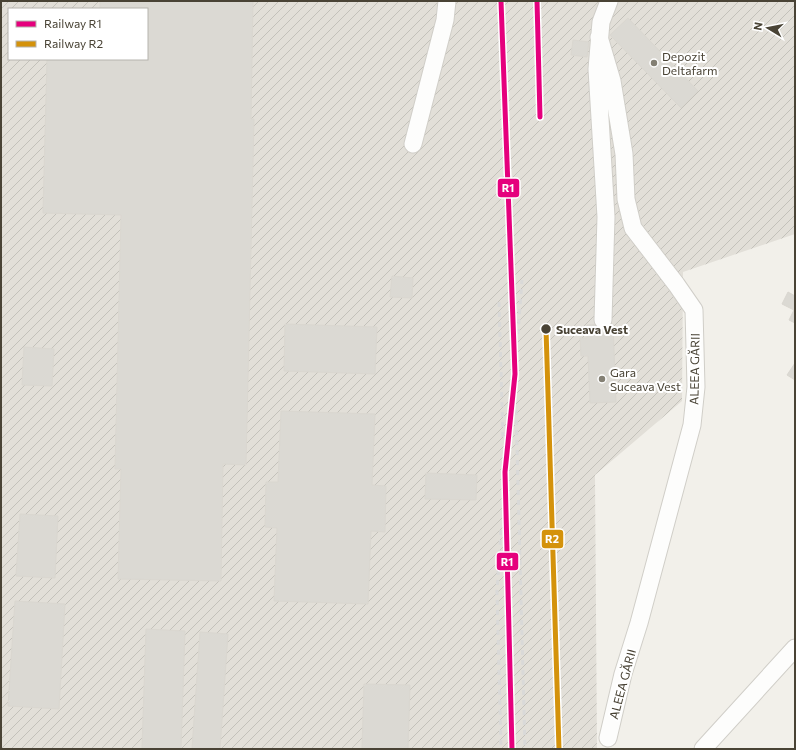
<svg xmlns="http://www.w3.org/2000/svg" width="796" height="750" viewBox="0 0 796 750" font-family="Commissioner,sans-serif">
  <defs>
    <pattern id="industrial-furrows" width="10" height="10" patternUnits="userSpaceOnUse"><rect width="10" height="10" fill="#e2dfd8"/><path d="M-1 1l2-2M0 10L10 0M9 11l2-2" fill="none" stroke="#c3c1ba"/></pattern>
  </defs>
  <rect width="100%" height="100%" fill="#f2f0ea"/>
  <path fill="url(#industrial-furrows)" fill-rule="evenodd" d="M 1,1 L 795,1 L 795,234 L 683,272 L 682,401 L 595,475 L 597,749 L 1,749 ZM 9,9 L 147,9 L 147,59 L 9,59 Z"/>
  <path fill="#dbd9d3" stroke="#dad7d0" d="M 100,1 L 253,1 L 251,119 L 254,119 L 246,465 L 223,464 L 221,581 L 118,579 L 121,469 L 115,469 L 121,215 L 43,213 L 47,59 L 147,59 L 147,9 L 100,9 Z
    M 628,18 L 698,91 L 681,108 L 610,35 Z
    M 573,40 L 589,42 L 587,57 L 571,55 Z
    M 392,276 L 413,278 L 412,298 L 390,297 Z
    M 788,292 L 795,296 L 795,323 L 789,320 L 794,310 L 782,304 Z
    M 285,324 L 377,327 L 375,374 L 284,371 Z
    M 613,324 L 616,402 L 590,403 L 588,356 L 581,356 L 580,338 L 587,338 L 587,325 Z
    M 24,347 L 54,349 L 52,386 L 22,385 Z
    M 795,363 L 795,380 L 787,375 Z
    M 281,411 L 375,414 L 372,485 L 386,486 L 385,532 L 371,531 L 368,604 L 274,601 L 277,528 L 265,527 L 266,482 L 278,482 Z
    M 426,473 L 477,475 L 476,500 L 425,499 Z
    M 20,514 L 58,516 L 55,578 L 16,576 Z
    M 15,601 L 65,604 L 59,709 L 8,706 Z
    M 146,629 L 185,631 L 181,749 L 142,749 Z
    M 200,632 L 228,634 L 220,749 L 192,749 Z
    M 364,684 L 410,685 L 408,749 L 362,749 Z"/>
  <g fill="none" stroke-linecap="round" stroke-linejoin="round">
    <defs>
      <path id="minor" d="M 599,37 L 612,81 L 624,154 L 626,199 L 633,228 L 676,284 L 694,310 L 696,387 L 692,425 L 639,623 L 623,674 L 608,738
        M 413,144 L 445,20 L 447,1
        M 603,320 L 606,217 L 597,69 L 601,22 L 609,1
        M 703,749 L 795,648"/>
    </defs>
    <use href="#minor" stroke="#d0cec8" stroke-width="19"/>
    <use href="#minor" stroke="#fdfdfc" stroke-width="17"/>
    <path stroke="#d9d9d8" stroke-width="3" stroke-dasharray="5 5" stroke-linecap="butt" d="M 501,1 L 515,374 L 505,472 L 512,749
      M 499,302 L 503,440
      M 518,334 L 522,280
      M 516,410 L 525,749
      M 501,530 L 497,591 L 501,749"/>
    <defs>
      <path id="rail-1" d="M 501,1 L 515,374 L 505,472 L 512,749
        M 537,1 L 540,117"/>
      <path id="rail-2" d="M 546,329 L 559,749"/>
    </defs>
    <use href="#rail-1" stroke="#fff" stroke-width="8"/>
    <use href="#rail-2" stroke="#fff" stroke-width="8"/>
    <use href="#rail-1" stroke="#e5007d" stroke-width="5"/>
    <use href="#rail-2" stroke="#d4920b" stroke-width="5"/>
  </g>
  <g fill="#848074" stroke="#fff" stroke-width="1.5">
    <circle cx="654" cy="63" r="4"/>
    <circle cx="602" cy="379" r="4"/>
  </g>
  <circle fill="#494335" stroke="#fff" stroke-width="1.5" cx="546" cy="329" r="5.5"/>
  <g text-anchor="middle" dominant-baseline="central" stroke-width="4" stroke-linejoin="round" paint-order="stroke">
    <g font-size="12" fill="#494335" stroke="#fff" text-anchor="start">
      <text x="662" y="56">Depozit<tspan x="662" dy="14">Deltafarm</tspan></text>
      <text x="610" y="372">Gara<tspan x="610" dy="14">Suceava Vest</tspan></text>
    </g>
    <g font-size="12" font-weight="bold" fill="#494335" stroke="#fff" text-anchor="start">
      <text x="556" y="329">Suceava Vest</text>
    </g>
    <g font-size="12" fill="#494335" stroke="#fff">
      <text transform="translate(694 369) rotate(-89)">ALEEA GĂRII</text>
      <text transform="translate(622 684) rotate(-75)">ALEEA GĂRII</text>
    </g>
  </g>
  <g stroke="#fff" stroke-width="1.5">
    <rect x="497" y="178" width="23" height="20" rx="4" fill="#e5007d"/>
    <rect x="541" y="529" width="23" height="20" rx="4" fill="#d4920b"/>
    <rect x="496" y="552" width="23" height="19" rx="4" fill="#e5007d"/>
  </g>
  <g font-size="11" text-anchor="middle" font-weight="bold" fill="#fff">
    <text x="508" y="192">R1</text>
    <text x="552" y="543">R2</text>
    <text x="507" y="566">R1</text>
  </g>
  <rect width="796" height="750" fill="none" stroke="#494335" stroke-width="4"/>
  <rect x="8" y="8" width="140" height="52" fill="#ffffff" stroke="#b6b4ae"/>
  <rect x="16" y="21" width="20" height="6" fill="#e5007d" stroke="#b6b4ae"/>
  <text x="44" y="28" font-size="12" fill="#494335">Railway R1</text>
  <rect x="16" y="41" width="20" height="6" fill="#d4920b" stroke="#b6b4ae"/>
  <text x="44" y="48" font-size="12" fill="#494335">Railway R2</text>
  <g transform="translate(768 28) rotate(280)" stroke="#ffffff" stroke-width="3" paint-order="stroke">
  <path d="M0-3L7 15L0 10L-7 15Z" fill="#494335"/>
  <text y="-6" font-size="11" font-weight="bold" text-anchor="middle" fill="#494335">N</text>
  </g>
</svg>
